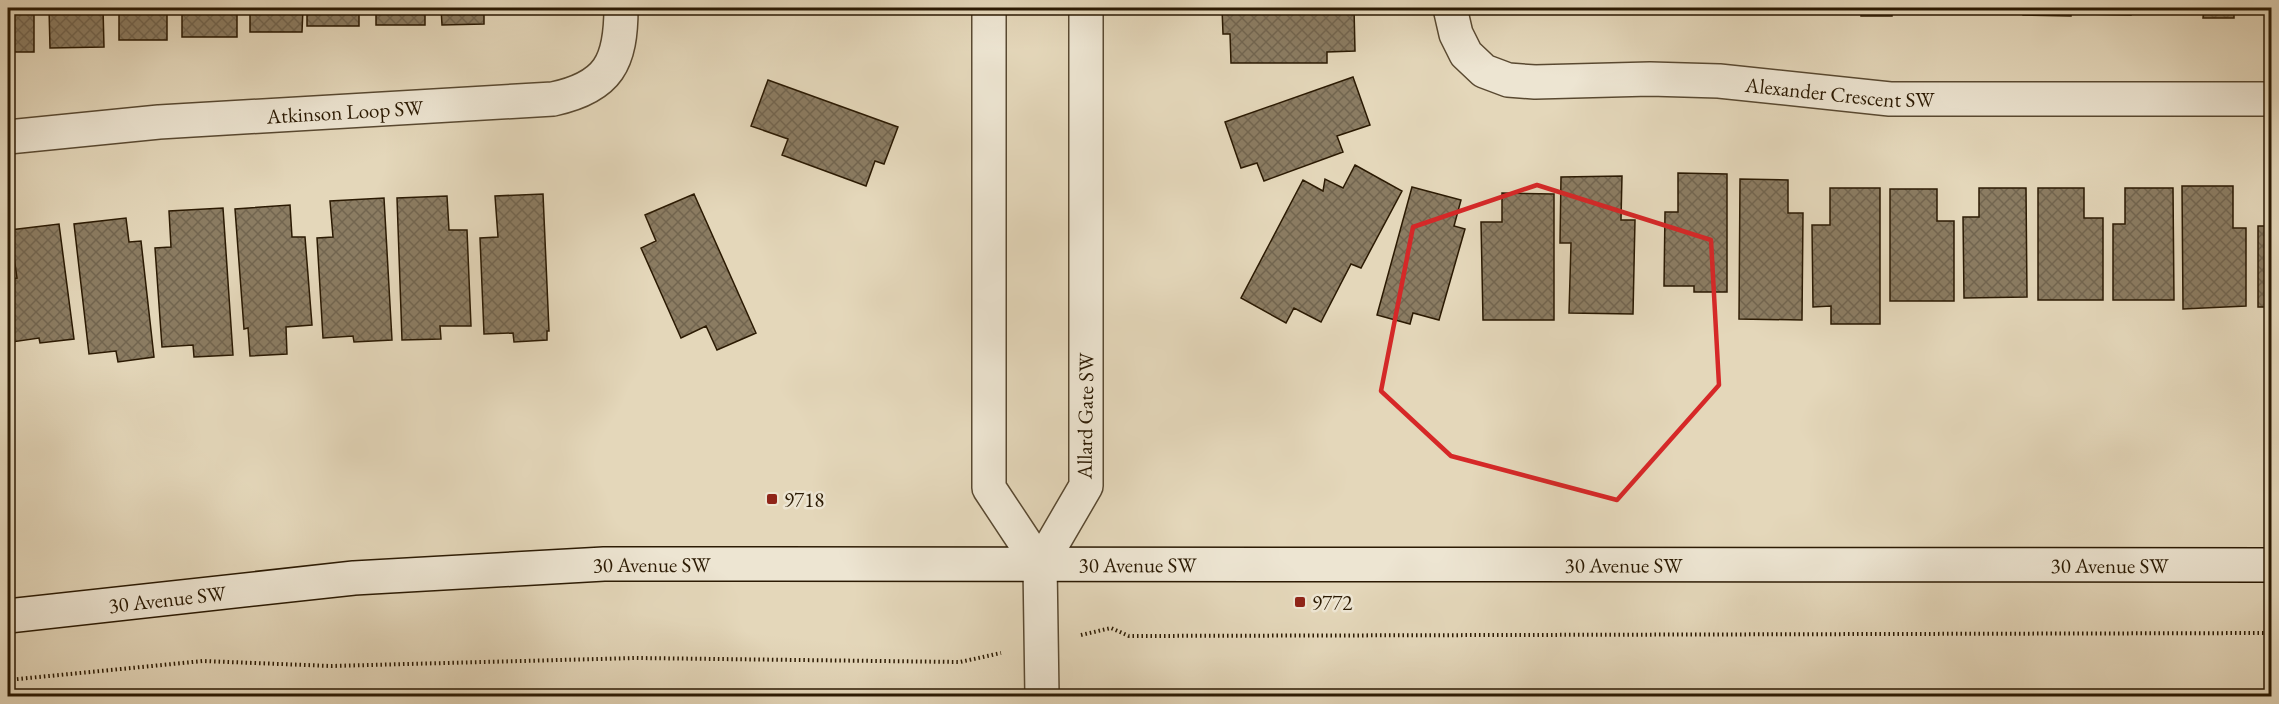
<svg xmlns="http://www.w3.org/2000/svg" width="2279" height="704" viewBox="0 0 2279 704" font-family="'EB Garamond',serif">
  <defs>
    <pattern id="building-cross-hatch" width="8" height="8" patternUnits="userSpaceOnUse" patternTransform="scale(1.5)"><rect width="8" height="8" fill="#8b7c62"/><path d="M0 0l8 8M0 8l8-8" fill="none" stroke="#72654f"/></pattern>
  </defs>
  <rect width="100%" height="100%" fill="#e4d7ba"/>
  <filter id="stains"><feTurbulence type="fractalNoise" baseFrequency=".00333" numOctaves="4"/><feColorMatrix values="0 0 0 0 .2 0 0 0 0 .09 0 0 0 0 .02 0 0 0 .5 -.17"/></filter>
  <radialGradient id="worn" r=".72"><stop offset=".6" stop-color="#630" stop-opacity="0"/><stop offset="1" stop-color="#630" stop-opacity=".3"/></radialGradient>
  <path fill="url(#building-cross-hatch)" stroke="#2b1a03" stroke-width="1.5" d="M 8,8 L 34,8 L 34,52 L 8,52 Z
    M 49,8 L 103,8 L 104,47 L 50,48 Z
    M 119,8 L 167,8 L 167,40 L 119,40 Z
    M 182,8 L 237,8 L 237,37 L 182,37 Z
    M 250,8 L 303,8 L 302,32 L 250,32 Z
    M 307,8 L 359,8 L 359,26 L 307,26 Z
    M 376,8 L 425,8 L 425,25 L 376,25 Z
    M 441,8 L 492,8 L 492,13 L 484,14 L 484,24 L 442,25 Z
    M 1222,8 L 1354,8 L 1355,51 L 1327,52 L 1327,63 L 1231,63 L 1230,34 L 1223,34 Z
    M 1781,8 L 1830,8 L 1830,9 L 1781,9 Z
    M 1841,8 L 1892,8 L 1892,16 L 1861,16 L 1861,9 Z
    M 1901,8 L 1955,8 L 1955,12 L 1902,12 Z
    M 1963,8 L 2013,8 L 2013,11 L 1963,11 Z
    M 2023,8 L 2071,8 L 2071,16 L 2023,15 Z
    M 2083,8 L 2131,8 L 2131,15 L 2083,14 Z
    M 2143,8 L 2164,8 L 2164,11 L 2143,11 Z
    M 2204,8 L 2234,8 L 2234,18 L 2203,18 Z
    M 1353,77 L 1370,125 L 1337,136 L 1343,152 L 1264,181 L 1257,163 L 1241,168 L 1225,122 Z
    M 768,80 L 898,127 L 884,164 L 875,161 L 866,186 L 782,155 L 788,139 L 751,126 Z
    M 1355,165 L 1402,191 L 1361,268 L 1351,264 L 1321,322 L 1294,308 L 1286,323 L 1241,298 L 1303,180 L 1323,191 L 1325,179 L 1343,188 Z
    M 1678,173 L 1727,174 L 1727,292 L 1694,292 L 1694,286 L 1664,286 L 1665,212 L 1678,212 Z
    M 1622,176 L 1621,220 L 1635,220 L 1633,314 L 1569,313 L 1571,243 L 1560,243 L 1561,177 Z
    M 1740,179 L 1788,180 L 1788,213 L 1803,213 L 1802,320 L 1739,319 Z
    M 2182,186 L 2233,186 L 2233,228 L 2246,228 L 2246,306 L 2183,309 Z
    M 1412,187 L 1461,200 L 1454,226 L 1465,229 L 1439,320 L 1413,313 L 1410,324 L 1377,315 Z
    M 1830,188 L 1880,188 L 1880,324 L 1831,324 L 1831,306 L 1813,307 L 1812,225 L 1830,225 Z
    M 1979,188 L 2026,188 L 2027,297 L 1964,298 L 1963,217 L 1979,217 Z
    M 2038,188 L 2084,188 L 2084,218 L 2103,218 L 2103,300 L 2038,300 Z
    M 2125,188 L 2173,188 L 2174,300 L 2113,300 L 2113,224 L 2125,224 Z
    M 2267,188 L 2272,188 L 2272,307 L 2258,307 L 2258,226 L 2267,226 Z
    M 1890,189 L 1937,189 L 1937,221 L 1954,221 L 1954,301 L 1890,301 Z
    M 1502,193 L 1554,194 L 1554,320 L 1483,320 L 1481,222 L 1502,222 Z
    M 543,194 L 549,331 L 547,331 L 547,340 L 514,342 L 513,333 L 484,334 L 480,238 L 498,237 L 495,196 Z
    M 694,194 L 756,333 L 717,350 L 706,326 L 681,338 L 641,248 L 656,241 L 645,215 Z
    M 447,196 L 449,230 L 467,230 L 471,326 L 440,326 L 441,339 L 402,340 L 397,198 Z
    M 384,198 L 392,340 L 354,342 L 353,336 L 323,338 L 317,238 L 333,237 L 330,201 Z
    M 290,205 L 292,237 L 305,237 L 312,325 L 286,327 L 287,354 L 250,356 L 248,328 L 244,329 L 235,209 Z
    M 223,208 L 233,355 L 194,357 L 193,345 L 162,347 L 155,248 L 171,247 L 169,211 Z
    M 126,218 L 129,242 L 141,241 L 154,357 L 118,362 L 116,351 L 89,354 L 74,224 Z
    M 59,224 L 74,339 L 40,343 L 39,338 L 12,342 L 8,309 L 8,279 L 17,278 L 10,230 Z"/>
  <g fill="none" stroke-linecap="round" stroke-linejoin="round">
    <defs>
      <g id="minor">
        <path id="s1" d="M 1450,8 L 1456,34 L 1466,54 L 1484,71 L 1508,80 L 1535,82 L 1650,79 L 1719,81 L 1890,99 L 2272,99"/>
        <path id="s2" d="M 8,137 L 159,122 L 553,99 C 609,87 621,62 621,8"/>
      </g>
      <path id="tertiary" d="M 989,8 L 989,488 L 1040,565
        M 1040,565 L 1086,486 L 1086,8
        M 1040,565 L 1042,696"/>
      <g id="secondary">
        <path id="s3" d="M 8,616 L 354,578 L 604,564 L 2272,565"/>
      </g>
    </defs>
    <use href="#minor" stroke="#594931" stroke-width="36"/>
    <use href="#tertiary" stroke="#594931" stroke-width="36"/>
    <use href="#secondary" stroke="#2b1a03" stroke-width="36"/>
    <path stroke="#2b1a03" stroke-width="4" stroke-dasharray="1.5 3" stroke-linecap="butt" d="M 1081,635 L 1111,628 L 1129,636 L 2272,633
      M 8,680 L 203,661 L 331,666 L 636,658 L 960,662 L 1001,653"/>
    <use href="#minor" stroke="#ede5d2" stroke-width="33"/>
    <use href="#tertiary" stroke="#ede5d2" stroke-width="33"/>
    <use href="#secondary" stroke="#ede5d2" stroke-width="33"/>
  </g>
  <path fill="none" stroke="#d62828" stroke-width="4.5" stroke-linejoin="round" d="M 1537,185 L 1711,240 L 1719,385 L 1617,500 L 1451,456 L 1381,391 L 1413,227 Z"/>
  <g fill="#8f2418" stroke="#ede5d2" stroke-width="2">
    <rect x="766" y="493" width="12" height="12" rx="3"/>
    <rect x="1294" y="596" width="12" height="12" rx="3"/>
  </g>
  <g text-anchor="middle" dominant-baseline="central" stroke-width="5" stroke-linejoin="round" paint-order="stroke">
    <g font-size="21" fill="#2b1a03" stroke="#ede5d2">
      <text stroke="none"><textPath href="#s1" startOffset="432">Alexander Crescent SW</textPath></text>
      <text stroke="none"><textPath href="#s2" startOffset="338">Atkinson Loop SW</textPath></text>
      <text transform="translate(1085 416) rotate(-89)">Allard Gate SW</text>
      <text stroke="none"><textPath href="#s3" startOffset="646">30 Avenue SW</textPath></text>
      <text stroke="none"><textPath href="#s3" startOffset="1132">30 Avenue SW</textPath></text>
      <text stroke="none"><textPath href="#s3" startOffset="1618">30 Avenue SW</textPath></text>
      <text stroke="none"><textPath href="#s3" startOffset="2104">30 Avenue SW</textPath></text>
      <text stroke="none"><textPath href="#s3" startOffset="160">30 Avenue SW</textPath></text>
    </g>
    <g font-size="21" fill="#2b1a03" stroke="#ede5d2" text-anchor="start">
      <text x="784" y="499">9718</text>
      <text x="1312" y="602">9772</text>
    </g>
  </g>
  <rect width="2279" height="704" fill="none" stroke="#e4d7ba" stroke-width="30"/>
  <rect x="9" y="9" width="2261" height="686" fill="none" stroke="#2b1a03" stroke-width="3"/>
  <rect x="15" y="15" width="2249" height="674" fill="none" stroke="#2b1a03" stroke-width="1.5"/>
  <rect width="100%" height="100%" filter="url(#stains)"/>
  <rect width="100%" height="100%" fill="url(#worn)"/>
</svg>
